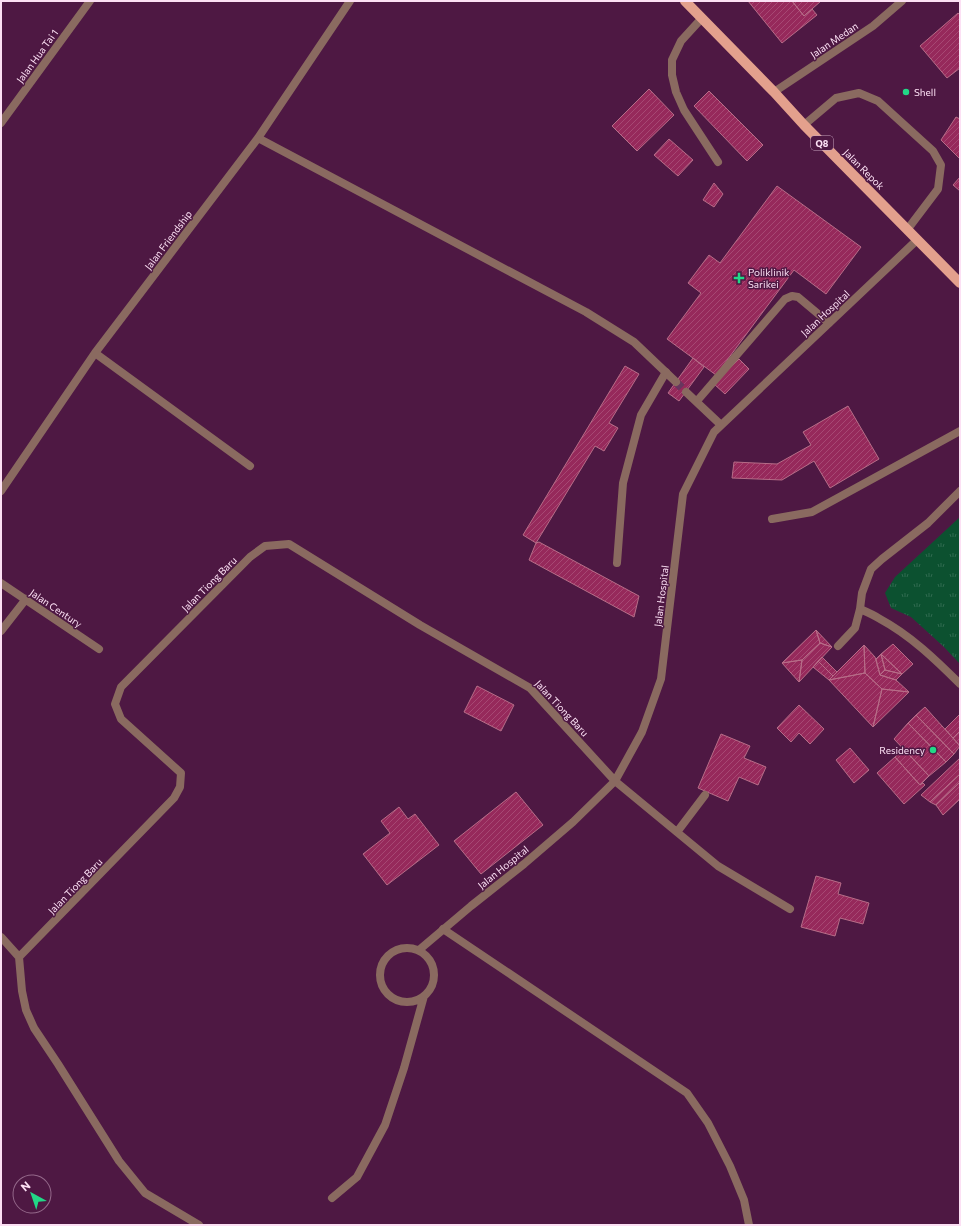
<svg xmlns="http://www.w3.org/2000/svg" width="961" height="1226" viewBox="0 0 961 1226" font-family="Commissioner,sans-serif">
  <defs>
    <pattern id="grass-tufts" width="24" height="20" patternUnits="userSpaceOnUse"><rect width="24" height="20" fill="#0c5130"/><path d="M3 7l-1-3M5 7V3M7 7l1-3M15 17l-1-3M17 17v-4M19 17l1-3" fill="none" stroke="#306a4f"/></pattern>
    <pattern id="building-hatch" width="6" height="6" patternUnits="userSpaceOnUse"><rect width="6" height="6" fill="#96295b"/><path d="M-1 1l2-2M0 6l6-6M5 7l2-2" fill="none" stroke="#a64873"/></pattern>
  </defs>
  <rect width="100%" height="100%" fill="#4e1843"/>
  <path fill="url(#grass-tufts)" d="M 960,517 L 960,664 L 944,647 L 911,617 L 891,608 L 885,593 L 895,577 Z"/>
  <path fill="url(#building-hatch)" stroke="#b76d88" d="M 748,1 L 792,1 L 804,16 L 812,9 L 817,15 L 782,43 Z
    M 792,1 L 821,1 L 804,16 Z
    M 958,13 L 960,15 L 960,68 L 947,78 L 920,46 Z
    M 649,89 L 674,115 L 637,151 L 612,126 Z
    M 709,91 L 763,145 L 747,161 L 694,106 Z
    M 956,117 L 960,119 L 960,159 L 941,140 Z
    M 669,139 L 693,160 L 678,176 L 654,155 Z
    M 960,177 L 960,191 L 953,185 Z
    M 714,183 L 723,194 L 714,207 L 703,200 Z
    M 777,186 L 861,247 L 826,294 L 794,270 L 716,375 L 667,339 L 701,293 L 688,283 L 709,255 L 720,263 Z
    M 693,358 L 704,367 L 679,401 L 668,393 Z
    M 739,359 L 749,369 L 725,394 L 714,384 Z
    M 625,366 L 639,374 L 609,423 L 618,428 L 604,451 L 595,446 L 536,543 L 523,535 Z
    M 848,406 L 879,459 L 830,488 L 814,461 L 782,480 L 732,478 L 734,462 L 777,464 L 811,445 L 803,432 Z
    M 539,542 L 639,596 L 634,617 L 529,560 L 536,543 Z
    M 816,630 L 820,643 L 802,660 L 782,663 Z
    M 816,630 L 832,647 L 820,643 Z
    M 820,643 L 832,647 L 799,682 L 802,660 Z
    M 893,644 L 913,664 L 902,674 L 881,654 Z
    M 864,645 L 875,657 L 880,675 L 896,680 L 909,692 L 882,689 L 865,673 Z
    M 864,645 L 865,673 L 829,680 Z
    M 881,654 L 885,670 L 880,675 L 876,659 Z
    M 881,654 L 902,674 L 885,670 Z
    M 822,657 L 837,672 L 833,676 L 818,661 Z
    M 802,660 L 799,682 L 782,663 Z
    M 818,661 L 833,676 L 829,680 L 813,667 Z
    M 885,670 L 902,674 L 896,680 L 880,675 Z
    M 865,673 L 882,689 L 873,727 L 829,680 Z
    M 477,686 L 514,705 L 501,731 L 464,712 Z
    M 882,689 L 909,692 L 873,727 Z
    M 799,705 L 824,729 L 810,744 L 799,733 L 791,742 L 777,728 Z
    M 925,707 L 960,746 L 954,754 L 916,715 Z
    M 960,714 L 960,731 L 953,738 L 945,729 Z
    M 916,715 L 954,754 L 946,762 L 908,723 Z
    M 908,723 L 946,762 L 929,776 L 894,739 Z
    M 960,731 L 960,746 L 953,738 Z
    M 721,734 L 750,746 L 744,758 L 766,767 L 758,785 L 739,777 L 728,801 L 698,788 Z
    M 850,748 L 869,770 L 854,783 L 836,760 Z
    M 904,749 L 929,776 L 920,785 L 895,757 Z
    M 895,757 L 920,785 L 923,783 L 925,785 L 904,804 L 877,773 Z
    M 960,758 L 960,774 L 930,802 L 921,795 Z
    M 960,774 L 960,782 L 936,805 L 930,802 Z
    M 960,782 L 960,799 L 943,815 L 936,805 Z
    M 516,792 L 543,825 L 481,874 L 454,841 Z
    M 399,807 L 408,819 L 415,814 L 439,845 L 387,885 L 363,854 L 390,833 L 381,821 Z
    M 816,876 L 841,883 L 838,894 L 869,903 L 863,924 L 840,918 L 835,936 L 801,927 Z"/>
  <g fill="none" stroke-linecap="round" stroke-linejoin="round">
    <path stroke="#68365e" stroke-width="8" stroke-dasharray="8 4" stroke-linecap="butt" d="M 676,382 L 686,392"/>
    <path stroke="#8a6a60" stroke-width="8" d="M 702,18 L 681,41 L 672,60 L 672,75 L 676,92 L 684,110 L 718,162
      M 804,125 L 836,98 L 859,93 L 878,101 L 933,151 L 941,165 L 938,189 L 907,230
      M 697,401 L 785,299 L 792,296 L 798,297 L 829,323
      M 772,519 L 812,512 L 960,431
      M 617,563 L 623,483 L 641,415 L 666,372
      M 860,609 C 867,612 874,615 880,619 C 910,635 936,660 960,684
      M 838,646 L 855,628 L 860,609 L 862,593 L 871,569 L 882,559 L 928,523 L 960,491
      M 615,781 L 718,866 L 790,909
      M 677,832 L 705,795
      M 443,929 L 687,1093 L 708,1123 L 730,1166 L 744,1200 L 749,1225"/>
    <path stroke="#8a6a60" stroke-width="8" d="M 774,92 L 873,26 L 902,1
      M 1,123 L 90,1
      M 258,138 L 586,312 L 634,342 L 676,382
      M 95,353 L 250,466
      M 686,392 L 721,425
      M 1,491 L 95,353 L 258,138 L 350,1
      M 1,583 L 99,649
      M 1,631 L 26,599
      M 1,937 L 19,957 L 22,991 L 26,1010 L 34,1028 L 58,1064 L 119,1161 L 145,1193 L 199,1225
      M380 975a27 27 0 1 1 54 0a27 27 0 1 1-54 0Z
      M 419,950 L 471,906 L 524,864 L 573,822 L 615,781 L 642,732 L 661,679 L 683,494 L 714,432 L 917,240
      M 19,957 L 174,798 L 180,787 L 181,773 L 121,719 L 115,704 L 121,687 L 250,557 L 265,546 L 289,544 L 420,625 L 530,688 L 615,781
      M 332,1198 L 357,1177 L 385,1125 L 404,1068 L 424,996"/>
    <path stroke="#e3a08d" stroke-width="10" d="M 685,1 L 774,92 L 804,125 L 960,283"/>
  </g>
  <g fill="#22d887" stroke="#4e1843" stroke-width="1.5">
    <circle cx="906" cy="92" r="4"/>
    <path d="M737 272h4v4h4v4h-4v4h-4v-4h-4v-4h4z"/>
    <circle cx="933" cy="750" r="4"/>
  </g>
  <g text-anchor="middle" dominant-baseline="central" stroke-width="3" stroke-linejoin="round" paint-order="stroke">
    <rect fill="#4e1843" stroke="#c8a4bf" stroke-width="1" x="811" y="136" width="22" height="14" rx="3"/>
    <g font-size="9" font-weight="bold" fill="#fce0f4">
      <text x="822" y="143">Q8</text>
    </g>
    <g font-size="10" fill="#fce0f4" stroke="#4e1843">
      <text transform="translate(834 40) rotate(-34)">Jalan Medan</text>
      <text transform="translate(37 56) rotate(-54)">Jalan Hua Tai 1</text>
      <text transform="translate(864 169) rotate(45)">Jalan Repok</text>
      <text transform="translate(168 240) rotate(-53)">Jalan Friendship</text>
      <text transform="translate(825 313) rotate(-43)">Jalan Hospital</text>
      <text transform="translate(209 584) rotate(-45)">Jalan Tiong Baru</text>
      <text transform="translate(661 596) rotate(-83)">Jalan Hospital</text>
      <text transform="translate(56 608) rotate(34)">Jalan Century</text>
      <text transform="translate(562 708) rotate(47)">Jalan Tiong Baru</text>
      <text transform="translate(503 867) rotate(-39)">Jalan Hospital</text>
      <text transform="translate(75 886) rotate(-46)">Jalan Tiong Baru</text>
    </g>
    <g font-size="10" fill="#fce0f4" stroke="#4e1843" text-anchor="start">
      <text x="914" y="92">Shell</text>
      <text x="748" y="272">Poliklinik<tspan x="748" dy="12">Sarikei</tspan></text>
      <text x="925" y="750" text-anchor="end">Residency</text>
    </g>
  </g>
  <rect width="961" height="1226" fill="none" stroke="#fce0f4" stroke-width="4"/>
  <g transform="translate(32 1194) rotate(320)"><circle r="19" fill="#4e1843" stroke="#94688a"/>
  <path d="M0-3L7 15L0 10L-7 15Z" fill="#22d887"/>
  <text y="-6" font-size="11" font-weight="bold" text-anchor="middle" fill="#fce0f4">N</text>
  </g>
</svg>
